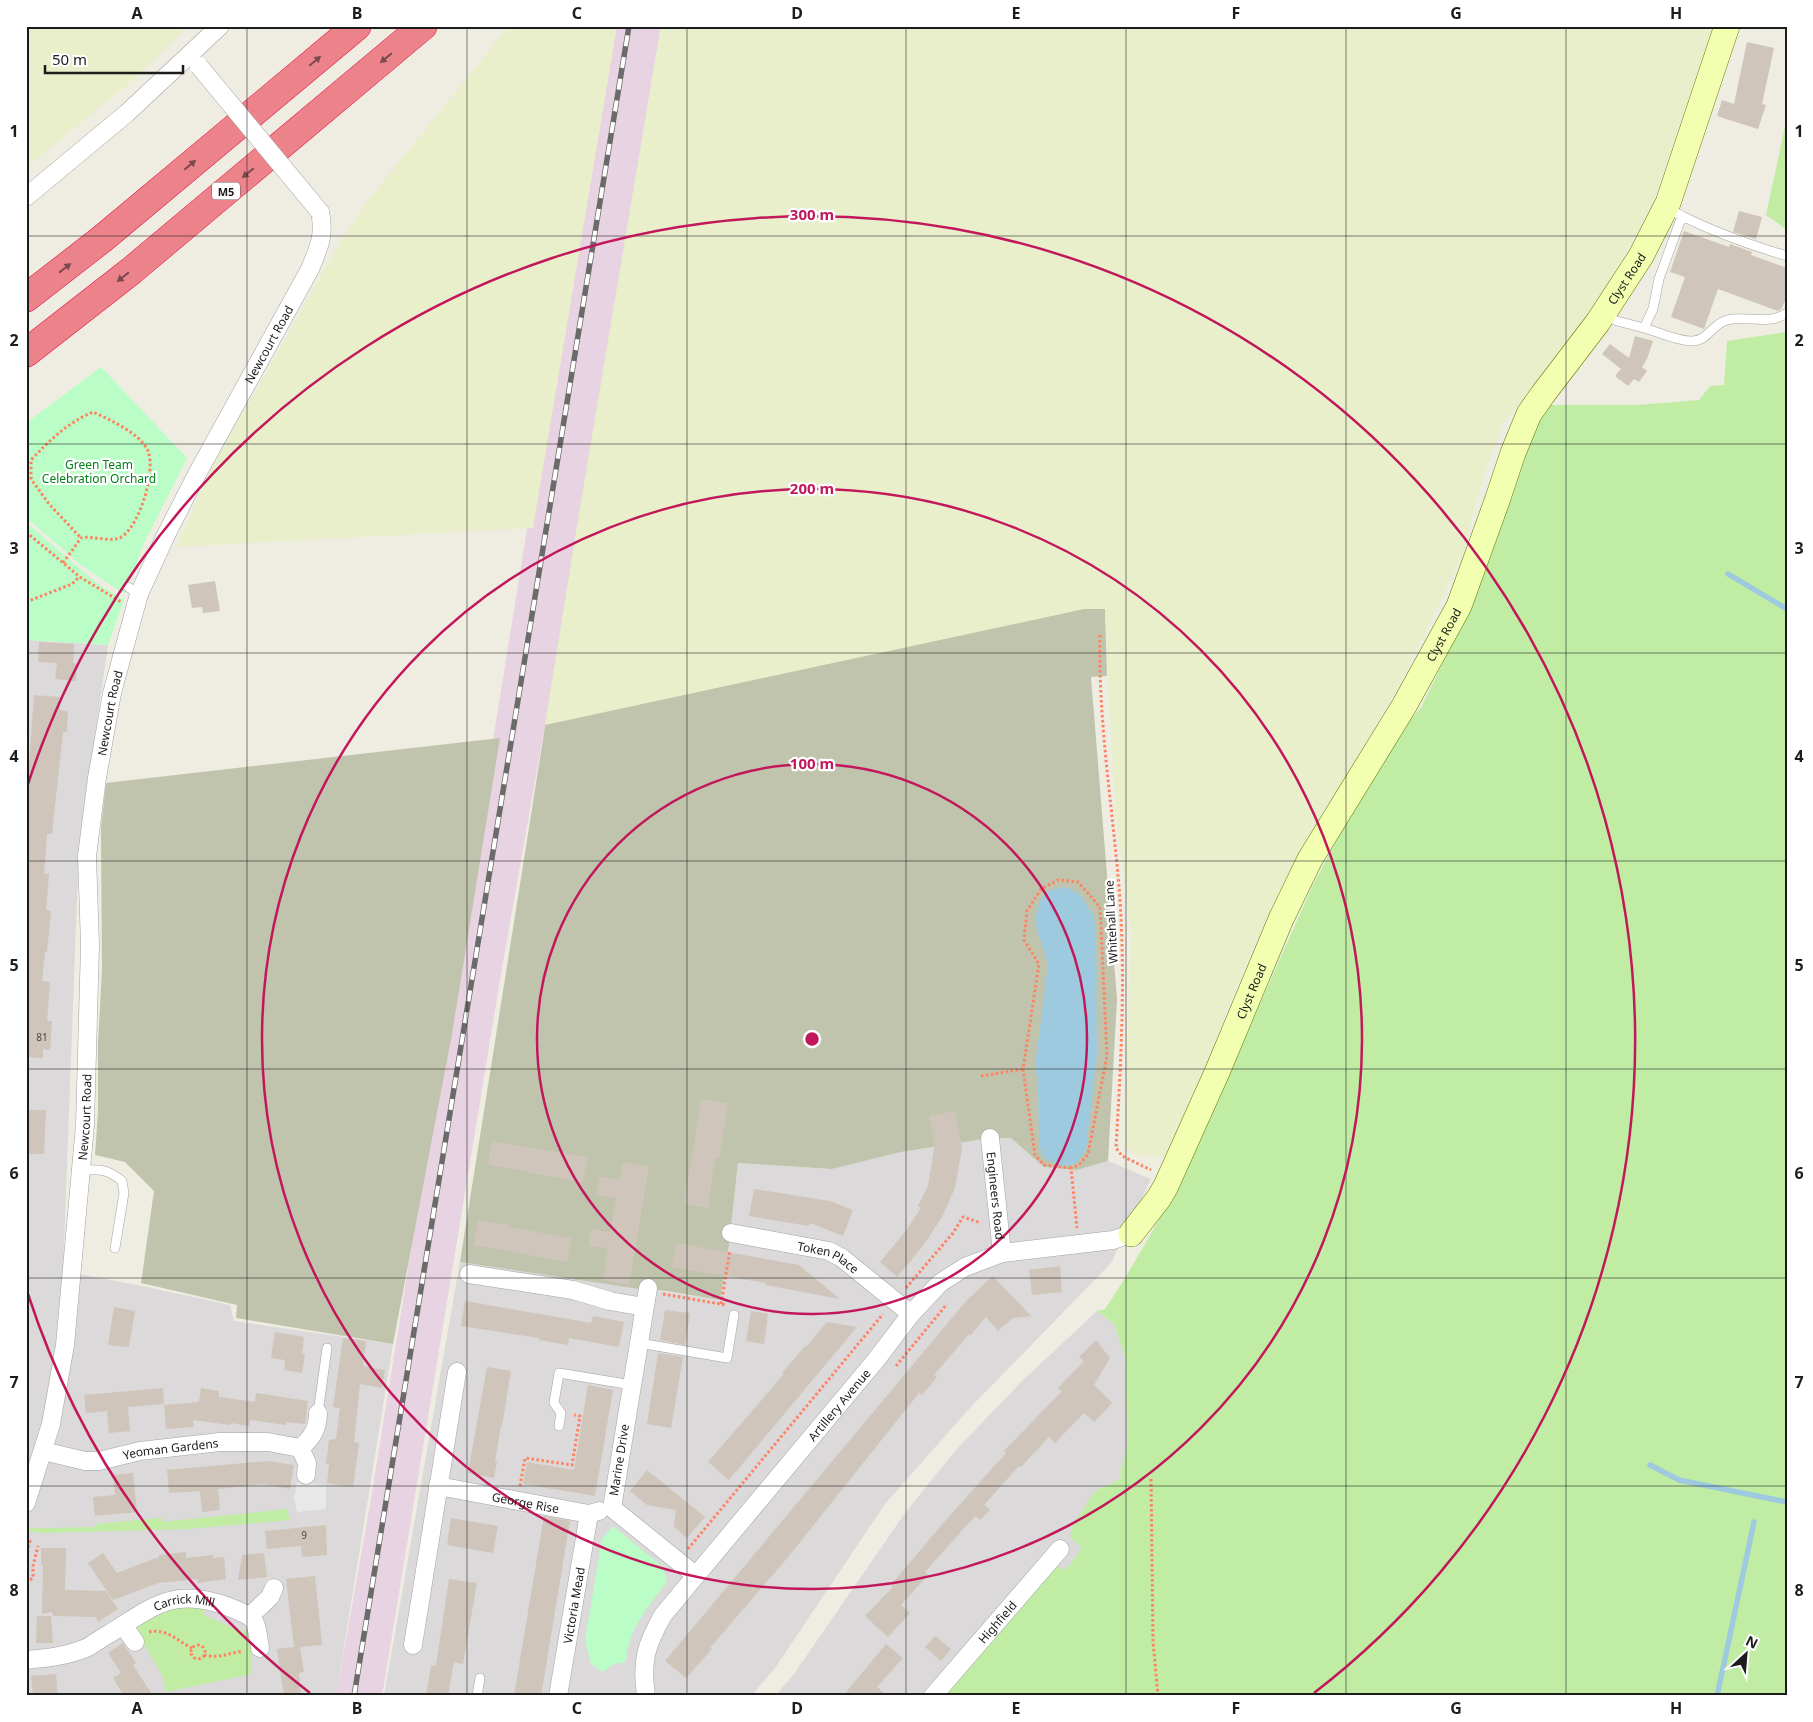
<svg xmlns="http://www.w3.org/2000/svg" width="1813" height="1722" viewBox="0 0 1813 1722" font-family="'Noto Sans',sans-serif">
  <rect width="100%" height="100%" fill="#efece1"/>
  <path fill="#dbd9d9" d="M 26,640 L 108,645 L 79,844 L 63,1271 L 137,1285 L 230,1305 L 234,1321 L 393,1344 L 336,1696 L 26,1696 Z
    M 990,1138 L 1011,1138 L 1044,1167 L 1077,1170 L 1108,1161 L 1151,1179 L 1111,1263 L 967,1411 L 885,1504 L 775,1668 L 751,1696 L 384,1696 L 460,1262 L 720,1300 L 729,1245 L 738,1163 L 832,1169 L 901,1152 Z
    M 1097,1311 L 1114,1324 L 1126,1360 L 1127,1449 L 1120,1472 L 1121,1479 L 1095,1491 L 1082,1548 L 1066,1570 L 944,1696 L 775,1696 L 794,1674 L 905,1513 L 955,1451 L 1022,1381 Z"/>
  <path fill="#e8d3e2" d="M 608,26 L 661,26 L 578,519 L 545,725 L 502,968 L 382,1696 L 336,1696 L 370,1505 Z"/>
  <path fill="#c1c4ac" d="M 647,111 L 1105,609 L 1107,676 L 1091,677 L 1117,999 L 1108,1161 L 1077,1170 L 1044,1167 L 1011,1138 L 990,1138 L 901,1152 L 832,1169 L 738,1163 L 729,1245 L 720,1300 L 666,1291 L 639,1289 L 460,1262 L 578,519 Z
    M 500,738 L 452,1034 L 393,1344 L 236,1318 L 237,1305 L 141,1283 L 154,1191 L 125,1162 L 95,1155 L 98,1113 L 98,1044 L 102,969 L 101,828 L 106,783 Z"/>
  <path fill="#e9efcb" d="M 26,26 L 188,26 L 134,79 L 26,168 Z
    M 511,26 L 617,26 L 533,528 L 176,547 L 210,471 L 338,246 L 368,200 L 502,35 Z
    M 661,26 L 1714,26 L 1659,187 L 1648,213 L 1597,303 L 1523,400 L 1501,427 L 1484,474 L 1462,556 L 1402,680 L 1286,879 L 1250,955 L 1225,1015 L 1183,1130 L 1168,1157 L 1139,1156 L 1126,1148 L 1125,1122 L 1131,932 L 1115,809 L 1105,609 L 1084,609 L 545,725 L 578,519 Z"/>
  <path fill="#c0eda3" d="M 1787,117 L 1787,229 L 1786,229 L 1766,215 Z
    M 1787,332 L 1787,1696 L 944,1696 L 1057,1566 L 1066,1570 L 1082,1548 L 1070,1537 L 1073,1525 L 1095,1491 L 1121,1479 L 1120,1472 L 1127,1449 L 1126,1360 L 1114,1324 L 1097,1311 L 1105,1309 C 1136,1263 1162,1214 1188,1165 L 1312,887 L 1342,830 L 1411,719 L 1421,708 L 1473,600 L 1512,488 L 1545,405 L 1637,405 L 1699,400 L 1710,386 L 1724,385 L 1727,341 Z
    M 287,1509 L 290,1520 L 187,1529 L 41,1533 L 26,1531 L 26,1528 C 49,1529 72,1527 96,1527 L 96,1524 L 162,1518 L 163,1522 Z
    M 185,1607 L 204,1609 L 204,1615 L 242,1632 L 245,1629 L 251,1642 L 252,1674 L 166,1692 L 163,1677 L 136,1630 C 145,1614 167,1608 185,1607 Z"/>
  <path fill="#bafdc6" d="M 101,367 L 187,458 L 145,541 L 124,594 L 78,563 L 26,517 L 26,423 Z
    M 26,522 L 98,584 L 124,600 L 108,645 L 26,640 Z
    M 613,1526 L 663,1567 L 667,1582 C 648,1607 628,1630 626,1662 L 614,1664 L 603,1672 L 591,1664 L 585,1640 L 602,1539 Z"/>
  <path fill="#e8e8e8" d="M 297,1482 L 326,1485 L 326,1509 L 297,1512 L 294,1497 Z"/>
  <path fill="#9ecae0" d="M 1064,887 L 1073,890 L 1081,896 L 1094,916 L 1096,937 L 1097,1055 L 1086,1150 L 1076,1163 L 1066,1166 L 1057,1165 L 1043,1157 L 1039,1146 L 1038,1084 L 1035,1066 L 1048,965 C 1043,941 1030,928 1039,904 C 1043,891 1052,889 1064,887 Z"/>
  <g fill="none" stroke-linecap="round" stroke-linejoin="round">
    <path stroke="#9ecae0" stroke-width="5.5" d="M 1728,574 L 1787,609
      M 1650,1465 L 1679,1480 L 1787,1502
      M 1717,1696 L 1754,1522"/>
  </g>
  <path fill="#cfc5ba" d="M 1747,42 L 1774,48 L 1762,104 L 1766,105 L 1758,129 L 1717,116 L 1722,100 L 1734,104 Z
    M 1739,211 L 1762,217 L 1756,239 L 1733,232 Z
    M 1684,231 L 1729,247 L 1730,244 L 1752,252 L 1751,255 L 1787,268 L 1787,296 L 1782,308 L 1778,311 L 1718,289 L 1704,329 L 1671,317 L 1685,277 L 1670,272 Z
    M 1635,336 L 1653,341 L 1647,359 L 1642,367 L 1647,371 L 1639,382 L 1634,379 L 1628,386 L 1615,376 L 1621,369 L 1602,354 L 1610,344 L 1629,358 Z
    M 215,581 L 220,611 L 203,613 L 202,607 L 192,608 L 188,585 Z
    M 39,642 L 74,644 L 73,663 L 77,664 L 76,681 L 55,679 L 57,663 L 38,662 Z
    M 34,695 L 60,697 L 60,710 L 68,711 L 67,732 L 63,732 L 52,834 L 47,834 L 44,874 L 49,874 L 46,910 L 51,911 L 47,952 L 45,952 L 42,981 L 50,982 L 47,1021 L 52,1021 L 50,1050 L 43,1049 L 43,1058 L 26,1057 L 26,778 L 28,779 Z
    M 701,1099 L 728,1103 L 719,1158 L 715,1158 L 708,1208 L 684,1204 Z
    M 26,1110 L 46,1110 L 44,1154 L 26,1154 Z
    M 955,1111 L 962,1148 L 955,1188 L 942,1217 L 923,1246 L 897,1277 L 880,1262 L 905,1232 L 921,1208 L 918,1206 L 928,1186 L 935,1144 L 929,1116 Z
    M 492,1141 L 588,1157 L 583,1183 L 488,1164 Z
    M 622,1162 L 649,1167 L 629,1285 L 603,1280 L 608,1248 L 589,1246 L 591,1229 L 610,1232 L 616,1198 L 596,1195 L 599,1176 L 620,1180 Z
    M 754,1189 L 830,1201 L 853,1210 L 843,1236 L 810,1223 L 809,1226 L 749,1216 Z
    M 478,1220 L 508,1225 L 508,1227 L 571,1238 L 567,1262 L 474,1245 Z
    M 676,1243 L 799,1265 L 840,1299 L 765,1285 L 765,1283 L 672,1267 Z
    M 1060,1266 L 1062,1292 L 1032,1295 L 1029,1270 Z
    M 993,1276 L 1031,1316 L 1013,1318 L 998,1331 L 986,1317 L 970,1336 L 969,1334 L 934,1375 L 937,1377 L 922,1395 L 919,1393 L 789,1556 L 710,1648 L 712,1649 L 686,1678 L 665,1661 L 967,1300 Z
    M 465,1301 L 591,1323 L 593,1316 L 624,1322 L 619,1347 L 569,1338 L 568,1345 L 539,1340 L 539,1338 L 461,1326 Z
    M 114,1307 L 135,1311 L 129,1347 L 108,1345 Z
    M 665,1310 L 690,1313 L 685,1345 L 660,1340 Z
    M 751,1311 L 768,1314 L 764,1344 L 746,1341 Z
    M 827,1322 L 857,1327 L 729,1480 L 708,1462 L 784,1374 L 782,1373 L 805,1346 L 806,1347 Z
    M 275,1332 L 304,1337 L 302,1353 L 305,1354 L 302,1373 L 284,1370 L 285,1360 L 271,1358 Z
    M 343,1338 L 366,1341 L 363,1366 L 385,1370 L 382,1388 L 360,1384 L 354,1442 L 359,1443 L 353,1487 L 327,1483 L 329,1464 L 326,1464 L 329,1440 L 336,1439 L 340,1408 L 333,1407 Z
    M 1096,1340 L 1110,1358 L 1094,1385 L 1112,1403 L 1094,1422 L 1084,1413 L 1055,1443 L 1049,1437 L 1021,1467 L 1019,1466 L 984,1505 L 990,1510 L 980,1520 L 975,1516 L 925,1572 L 928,1575 L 901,1605 L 910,1613 L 888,1637 L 865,1616 L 893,1587 L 891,1585 L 944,1522 L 1006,1453 L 1004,1451 L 1062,1391 L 1058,1388 L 1084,1361 L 1079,1357 Z
    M 658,1353 L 683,1357 L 671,1428 L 647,1424 Z
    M 487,1367 L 511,1371 L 502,1426 L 501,1426 L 495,1461 L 497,1461 L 494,1478 L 468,1473 Z
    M 588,1385 L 613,1390 L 595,1496 L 523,1484 L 527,1462 L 574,1470 Z
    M 163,1388 L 164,1404 L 128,1407 L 130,1431 L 109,1433 L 107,1411 L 86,1413 L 84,1395 Z
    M 201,1388 L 219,1391 L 219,1397 L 255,1402 L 256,1393 L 308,1401 L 305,1424 L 286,1422 L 286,1425 L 250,1420 L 249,1426 L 231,1423 L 230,1425 L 193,1420 L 194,1427 L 166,1429 L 164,1405 L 199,1402 Z
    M 268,1461 L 294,1465 L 290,1489 L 262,1484 L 218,1489 L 220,1510 L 202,1512 L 200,1491 L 169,1493 L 167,1470 Z
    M 647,1470 L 705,1517 L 687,1538 L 674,1527 L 676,1510 L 647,1505 L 630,1491 Z
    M 133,1473 L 137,1512 L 95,1516 L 93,1497 L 115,1495 L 113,1475 Z
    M 544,1516 L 570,1521 L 564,1557 L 541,1696 L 514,1696 Z
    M 451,1518 L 498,1526 L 493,1553 L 447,1545 Z
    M 326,1525 L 327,1555 L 302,1557 L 301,1546 L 267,1549 L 265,1531 Z
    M 41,1548 L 66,1548 L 65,1590 L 106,1591 L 118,1609 L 98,1622 L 96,1617 L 53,1616 L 52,1612 L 42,1614 L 43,1565 L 41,1565 Z
    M 186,1552 L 186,1558 L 213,1555 L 213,1558 L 224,1557 L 226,1579 L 198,1583 L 198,1579 L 158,1583 L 113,1600 L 88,1563 L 103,1553 L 117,1573 L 159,1557 L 159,1555 Z
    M 264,1553 L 267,1577 L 238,1580 L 242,1555 Z
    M 315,1576 L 322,1645 L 300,1647 L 304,1672 L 299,1673 L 301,1696 L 284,1696 L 277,1649 L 294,1647 L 286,1579 Z
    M 449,1579 L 477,1583 L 463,1664 L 454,1662 L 448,1696 L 426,1696 L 431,1665 L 436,1666 Z
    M 37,1616 L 51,1616 L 53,1643 L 36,1643 Z
    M 935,1636 L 951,1649 L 941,1661 L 925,1647 Z
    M 123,1643 L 136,1663 L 133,1665 L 153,1696 L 124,1696 L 113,1678 L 121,1673 L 108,1653 Z
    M 886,1644 L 903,1658 L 877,1687 L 888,1696 L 843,1696 Z
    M 56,1674 L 58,1696 L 33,1696 L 31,1676 Z"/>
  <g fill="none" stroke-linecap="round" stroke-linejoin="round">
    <defs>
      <path id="lane" d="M 1682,216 C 1716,233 1750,245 1787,256
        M 1604,315 L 1617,321 L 1644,328 L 1653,309 L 1659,279 L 1682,216 L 1668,208
        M 1644,328 C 1659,332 1676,341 1692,341 C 1708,341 1712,324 1727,320 C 1746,315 1768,326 1787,313
        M 128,587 L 139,594
        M 80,1170 C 99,1169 108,1169 122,1181 L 124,1193 L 115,1248
        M 639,1343 L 727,1358 L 734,1315
        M 318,1413 L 327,1348
        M 559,1426 L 561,1413 L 554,1403 L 559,1373 L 632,1385
        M 477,1696 L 480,1678"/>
      <g id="street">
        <path d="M 26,197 L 127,113 L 220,26"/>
        <path id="s1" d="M 990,1138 L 1002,1253"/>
        <path id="s2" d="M 731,1233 L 829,1251 L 842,1258 L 911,1314"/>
        <path d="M 469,1274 L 573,1290 L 610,1301 L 644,1307"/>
        <path d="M 648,1288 L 612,1508 L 695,1575"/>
        <path d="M 300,1448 L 307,1463 L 306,1475"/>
        <path id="s3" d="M 43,1451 L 85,1461 L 99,1461 L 140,1451 L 220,1442 L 268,1442 L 300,1448 C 312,1439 318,1428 318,1413"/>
        <path id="s4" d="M 438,1486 L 589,1514 L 599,1511"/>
        <path id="s5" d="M 26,1503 L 51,1424 L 65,1345 L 85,1125 L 90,945 L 87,856 L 97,778 L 112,693 L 139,594 L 166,535 L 197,474 L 310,269 C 319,247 325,235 320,212"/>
        <path d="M 250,1616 L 270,1597 L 274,1588"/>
        <path d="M 123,1625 L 135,1642"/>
        <path d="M 413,1645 L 457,1372"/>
        <path id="s6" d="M 26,1660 C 47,1658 67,1656 86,1648 C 94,1644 101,1638 109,1634 C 154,1606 174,1586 229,1607 C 258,1619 255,1617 260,1648"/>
        <path id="s7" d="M 558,1696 L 589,1514"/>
        <path id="s8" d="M 646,1696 C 641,1661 646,1645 663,1615 L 876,1360 L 911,1314 L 940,1283 L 965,1267 L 1002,1253 L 1113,1240 L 1131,1234"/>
        <path id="s9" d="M 933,1696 L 1060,1549"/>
      </g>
      <g id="secondary">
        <path id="s10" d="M 1131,1234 L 1159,1198 L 1166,1186 L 1218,1070 L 1281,919 L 1310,859 L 1404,706 L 1459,606 L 1497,501 L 1513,453 L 1529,414 L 1543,394 L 1598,322 L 1641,256 L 1668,203 L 1727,26"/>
      </g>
      <path id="highway" d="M 26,298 L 102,239 L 357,26
        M 26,353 L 131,271 L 423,26"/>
    </defs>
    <use href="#lane" stroke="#a3a3a3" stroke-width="10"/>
    <use href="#street" stroke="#a3a3a3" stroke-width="19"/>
    <use href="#secondary" stroke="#5e7700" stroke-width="26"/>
    <use href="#highway" stroke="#e41748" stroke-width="29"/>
    <path stroke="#ff8262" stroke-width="3" stroke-dasharray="2.5 2.5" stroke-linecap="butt" d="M 26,532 L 80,577 L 121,602
      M 63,563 L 81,538 C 94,535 112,544 123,536 C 140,523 156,472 148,451 C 141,434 109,419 93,412 C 67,423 50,440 31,460 L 31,479 L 49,504 L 81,538
      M 26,602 L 72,584 L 79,577
      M 1100,635 C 1098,719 1112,803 1119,887 C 1126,974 1121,1061 1116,1148 L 1122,1156 L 1151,1170
      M 981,1076 L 1023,1069
      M 1071,1168 L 1044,1165 L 1035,1155 L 1023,1069 L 1039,964 L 1024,940 L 1027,911 L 1041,889 L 1058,880 L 1078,882 L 1100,907 L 1101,927 L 1107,1056 L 1088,1154 L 1079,1165 L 1071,1168 L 1077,1228
      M 906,1288 L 953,1233 L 963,1217 L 981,1223
      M 663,1294 L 726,1305
      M 721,1304 L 730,1250
      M 896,1366 L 947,1304
      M 1151,1479 L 1153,1641 L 1158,1696
      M 520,1486 L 525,1458 L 572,1465 L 580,1416 L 574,1415
      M 26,1537 L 30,1541 L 26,1554
      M 688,1549 L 883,1314
      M 30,1580 L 33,1578 L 33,1566 L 38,1546
      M 149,1632 C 167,1628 177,1641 192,1648
      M191 1652a7 7 0 1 1 14 0a7 7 0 1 1-14 0Z
      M 204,1655 C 218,1659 229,1653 243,1651"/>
    <use href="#lane" stroke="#fff" stroke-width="9"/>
    <use href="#street" stroke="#fff" stroke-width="18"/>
    <use href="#secondary" stroke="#f2feb0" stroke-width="25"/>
    <use href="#highway" stroke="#ec838b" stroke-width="28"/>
    <defs>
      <path id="rail" d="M 354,1696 L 629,26"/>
    </defs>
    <use href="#rail" stroke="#6a6a6a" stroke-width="5.5"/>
    <use href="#rail" stroke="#fff" stroke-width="4" stroke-dasharray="11" stroke-linecap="butt"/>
    <defs>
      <path id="street-bridge" d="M 199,66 L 320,212"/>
    </defs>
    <use href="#street-bridge" stroke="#a3a3a3" stroke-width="19" stroke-linecap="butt"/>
    <use href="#street-bridge" stroke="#fff" stroke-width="18"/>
  </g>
  <defs><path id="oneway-solid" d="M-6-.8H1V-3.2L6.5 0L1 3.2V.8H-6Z" transform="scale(1.25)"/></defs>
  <g fill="#7a4a4e">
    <use href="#oneway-solid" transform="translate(386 58) rotate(140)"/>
    <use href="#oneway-solid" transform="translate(315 61) rotate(-40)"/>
    <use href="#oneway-solid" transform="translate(190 165) rotate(-40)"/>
    <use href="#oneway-solid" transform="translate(248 173) rotate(140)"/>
    <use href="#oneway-solid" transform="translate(65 268) rotate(-38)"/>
    <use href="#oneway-solid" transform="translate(123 277) rotate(142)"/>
  </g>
  <path fill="none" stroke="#1c1c1c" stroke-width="1" stroke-opacity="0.55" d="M 247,26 L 247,1696M 467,26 L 467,1696M 687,26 L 687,1696M 906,26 L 906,1696M 1126,26 L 1126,1696M 1346,26 L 1346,1696M 1566,26 L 1566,1696M 26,236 L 1787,236M 26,444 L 1787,444M 26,653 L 1787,653M 26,861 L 1787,861M 26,1069 L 1787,1069M 26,1278 L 1787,1278M 26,1486 L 1787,1486"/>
  <g fill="none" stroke="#c2185b" stroke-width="2.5">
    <circle cx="812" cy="1039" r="275"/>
    <circle cx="812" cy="1039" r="550"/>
    <path d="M310 1693A824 824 0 0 1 28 1294M28 784A824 824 0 1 1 1314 1693"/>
  </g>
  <g text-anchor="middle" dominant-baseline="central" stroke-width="4.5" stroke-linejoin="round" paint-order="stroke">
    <g font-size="10" fill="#494644">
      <text x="42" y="1037">81</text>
      <text x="304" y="1535">9</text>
    </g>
    <rect fill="#fff" stroke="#606060" stroke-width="1" x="212" y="182.5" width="28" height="17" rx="4"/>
    <g font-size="11" font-weight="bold" fill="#1c1c1c">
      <text x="226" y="191">M5</text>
    </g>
    <g font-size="12" fill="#1c1c1c" stroke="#fff">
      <text stroke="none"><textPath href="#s10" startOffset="1082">Clyst Road</textPath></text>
      <text stroke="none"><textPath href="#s5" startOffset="1202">Newcourt Road</textPath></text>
      <text stroke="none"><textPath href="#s10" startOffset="678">Clyst Road</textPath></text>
      <text stroke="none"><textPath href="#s5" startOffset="798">Newcourt Road</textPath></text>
      <text transform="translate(1111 922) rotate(-93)">Whitehall Lane</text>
      <text stroke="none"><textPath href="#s10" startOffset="272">Clyst Road</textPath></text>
      <text stroke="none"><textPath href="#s5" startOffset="392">Newcourt Road</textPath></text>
      <text stroke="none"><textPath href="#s1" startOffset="58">Engineers Road</textPath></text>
      <text stroke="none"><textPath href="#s2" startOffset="101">Token Place</textPath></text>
      <text stroke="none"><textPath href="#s8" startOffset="359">Artillery Avenue</textPath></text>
      <text stroke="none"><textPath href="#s3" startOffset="130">Yeoman Gardens</textPath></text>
      <text transform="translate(619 1460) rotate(-81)">Marine Drive</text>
      <text stroke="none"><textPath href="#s4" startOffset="89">George Rise</textPath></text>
      <text stroke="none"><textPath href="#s7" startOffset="92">Victoria Mead</textPath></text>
      <text stroke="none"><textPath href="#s6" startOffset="172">Carrick Mill</textPath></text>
      <text stroke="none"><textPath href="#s9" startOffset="98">Highfield</textPath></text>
    </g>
    <g font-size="12" fill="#04811b" stroke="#fff">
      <text x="99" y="464">Green Team<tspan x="99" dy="14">Celebration Orchard</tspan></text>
    </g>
  </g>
  <circle cx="812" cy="1039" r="8" fill="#c2185b" stroke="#fff" stroke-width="2.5"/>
  <g font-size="15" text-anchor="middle" font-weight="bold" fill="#c2185b" stroke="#fff" stroke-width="4.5" stroke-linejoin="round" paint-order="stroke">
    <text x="812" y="220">300 m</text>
    <text x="812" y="494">200 m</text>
    <text x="812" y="769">100 m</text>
  </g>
  <rect width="1813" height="1722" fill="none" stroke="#ffffff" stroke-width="55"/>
  <g transform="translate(1746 1654) rotate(26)" stroke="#ffffff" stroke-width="4" paint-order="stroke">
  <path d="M0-4L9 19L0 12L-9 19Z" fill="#1c1c1c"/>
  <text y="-8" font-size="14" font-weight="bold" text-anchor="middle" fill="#1c1c1c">N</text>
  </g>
  <path d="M45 65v8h138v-8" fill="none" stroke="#1c1c1c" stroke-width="2.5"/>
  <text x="52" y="65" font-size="15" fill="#1c1c1c" stroke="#ffffff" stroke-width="4" paint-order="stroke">50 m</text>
  <rect x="28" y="28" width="1758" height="1666" fill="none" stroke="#1c1c1c" stroke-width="2"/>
  <g font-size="16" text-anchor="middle" font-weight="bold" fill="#1c1c1c">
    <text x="137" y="19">A</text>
    <text x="357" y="19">B</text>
    <text x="577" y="19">C</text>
    <text x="797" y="19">D</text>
    <text x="1016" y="19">E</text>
    <text x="1236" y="19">F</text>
    <text x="1456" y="19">G</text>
    <text x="1676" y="19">H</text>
    <text x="14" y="137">1</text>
    <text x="1799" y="137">1</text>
    <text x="14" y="346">2</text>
    <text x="1799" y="346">2</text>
    <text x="14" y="554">3</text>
    <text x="1799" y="554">3</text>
    <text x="14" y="762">4</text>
    <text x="1799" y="762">4</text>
    <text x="14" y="971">5</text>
    <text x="1799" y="971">5</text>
    <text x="14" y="1179">6</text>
    <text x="1799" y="1179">6</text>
    <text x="14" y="1388">7</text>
    <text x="1799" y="1388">7</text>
    <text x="14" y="1596">8</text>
    <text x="1799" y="1596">8</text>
    <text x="137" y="1714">A</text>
    <text x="357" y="1714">B</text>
    <text x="577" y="1714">C</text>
    <text x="797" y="1714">D</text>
    <text x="1016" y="1714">E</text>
    <text x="1236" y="1714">F</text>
    <text x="1456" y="1714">G</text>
    <text x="1676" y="1714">H</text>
  </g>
</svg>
